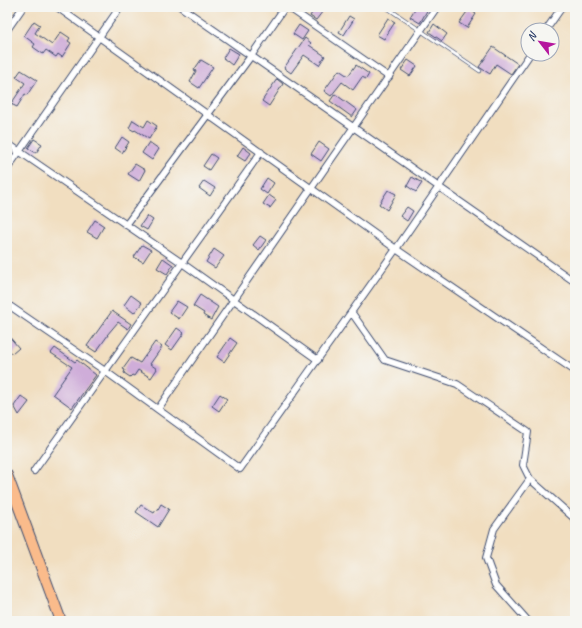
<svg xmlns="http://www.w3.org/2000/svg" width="582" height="628" viewBox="0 0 582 628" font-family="Caveat,sans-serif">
  <rect width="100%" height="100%" fill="#f6f6f2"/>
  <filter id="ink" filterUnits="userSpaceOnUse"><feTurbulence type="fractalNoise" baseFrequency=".025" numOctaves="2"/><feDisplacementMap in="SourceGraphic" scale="8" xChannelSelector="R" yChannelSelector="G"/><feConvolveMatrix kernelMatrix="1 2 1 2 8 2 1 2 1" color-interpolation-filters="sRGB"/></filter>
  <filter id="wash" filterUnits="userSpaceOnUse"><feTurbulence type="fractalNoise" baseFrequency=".012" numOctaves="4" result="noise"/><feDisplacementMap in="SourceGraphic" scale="16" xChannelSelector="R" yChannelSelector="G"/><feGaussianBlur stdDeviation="0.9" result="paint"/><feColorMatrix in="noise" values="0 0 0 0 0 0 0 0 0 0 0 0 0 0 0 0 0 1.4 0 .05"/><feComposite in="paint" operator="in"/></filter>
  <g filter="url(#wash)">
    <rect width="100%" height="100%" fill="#f1dec0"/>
    <g id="blocks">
      <path fill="#cfadd9" d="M 316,7 L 326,7 L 316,20 L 310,16 Z
        M 416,7 L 429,7 L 420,23 L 410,17 Z
        M 469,9 L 476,14 L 467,28 L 459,23 Z
        M 349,16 L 354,19 L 344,35 L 339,32 Z
        M 388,18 L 395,22 L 384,39 L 377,35 Z
        M 34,21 L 40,25 L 35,33 L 52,45 L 61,32 L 70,38 L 68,41 L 71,43 L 62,57 L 58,54 L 56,57 L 46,50 L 43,54 L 33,47 L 35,44 L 24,36 Z
        M 434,24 L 447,34 L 442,41 L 429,32 Z
        M 299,25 L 308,31 L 302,40 L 293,34 Z
        M 305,38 L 311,43 L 309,45 L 325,56 L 319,65 L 304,55 L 291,73 L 284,68 Z
        M 493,47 L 518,64 L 511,74 L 496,64 L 490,74 L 479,67 Z
        M 229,48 L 239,54 L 232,65 L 223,58 Z
        M 201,60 L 213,67 L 199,88 L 190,82 L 196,71 L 194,70 Z
        M 408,60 L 417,66 L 410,76 L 401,70 Z
        M 356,65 L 369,74 L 366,79 L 362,77 L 353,90 L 342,82 L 331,96 L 324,91 L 339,70 L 348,76 Z
        M 21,70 L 37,80 L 27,95 L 25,94 L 17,107 L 11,104 L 25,83 L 16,77 Z
        M 277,79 L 283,84 L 269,106 L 262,101 Z
        M 335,94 L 357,110 L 352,117 L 330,101 Z
        M 133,120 L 144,127 L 148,120 L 157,126 L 149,139 L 135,130 L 134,131 L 129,128 Z
        M 122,137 L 129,142 L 122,153 L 115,148 Z
        M 34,139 L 42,144 L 36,153 L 28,148 Z
        M 149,142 L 159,149 L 152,160 L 142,153 Z
        M 319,142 L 329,149 L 321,161 L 311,154 Z
        M 243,147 L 251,153 L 245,161 L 237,156 Z
        M 211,154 L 217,158 L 209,170 L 203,166 Z
        M 135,164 L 145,170 L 139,181 L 128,174 Z
        M 412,177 L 422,183 L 416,192 L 407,186 Z
        M 267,178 L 274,183 L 267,194 L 260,189 Z
        M 204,181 L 215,188 L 210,196 L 199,188 Z
        M 388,190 L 396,194 L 387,210 L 379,204 Z
        M 269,195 L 276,200 L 270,208 L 263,204 Z
        M 407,207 L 413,211 L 407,221 L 400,216 Z
        M 147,216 L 153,220 L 147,230 L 140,226 Z
        M 95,220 L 104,226 L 97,238 L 87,232 Z
        M 260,236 L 266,240 L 259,250 L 253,245 Z
        M 142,245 L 151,250 L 143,262 L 134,257 Z
        M 214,249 L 224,256 L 215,268 L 206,262 Z
        M 163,258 L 173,265 L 167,274 L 157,268 Z
        M 131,295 L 142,303 L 134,313 L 124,305 Z
        M 200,295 L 218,307 L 211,320 L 203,315 L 204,313 L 193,306 Z
        M 177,301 L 187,307 L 179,319 L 169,312 Z
        M 112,311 L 131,324 L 128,329 L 118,322 L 107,335 L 108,335 L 96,352 L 87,346 Z
        M 177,328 L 184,333 L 172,350 L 165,345 Z
        M 7,334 L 19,348 L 12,354 L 7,347 Z
        M 230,338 L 237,343 L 224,362 L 217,357 Z
        M 155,342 L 162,347 L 150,364 L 157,369 L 151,378 L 138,370 L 134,376 L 132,375 L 130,377 L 124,373 L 125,370 L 123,369 L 131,358 L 140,363 Z
        M 55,348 L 75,362 L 77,360 L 96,375 L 72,408 L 53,394 L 72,367 L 51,353 Z
        M 220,394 L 227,399 L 219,411 L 212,406 Z
        M 21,396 L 29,402 L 19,415 L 14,406 Z
        M 161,504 L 169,509 L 158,527 L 136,512 L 141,505 L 154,513 L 156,510 L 157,511 Z"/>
    </g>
  </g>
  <g filter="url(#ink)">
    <use href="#blocks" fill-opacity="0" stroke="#3b496d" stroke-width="1"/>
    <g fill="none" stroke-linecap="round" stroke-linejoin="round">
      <defs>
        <path id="service" d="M 386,7 L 480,71"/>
        <path id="minor" d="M 57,7 L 396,249 L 575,371
          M 181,7 L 575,282
          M 288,7 L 389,77
          M 7,30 L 23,7
          M 546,30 L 562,7
          M 7,143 L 182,263 L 318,360
          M 7,169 L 120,7
          M 126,225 L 251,56 L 285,7
          M 7,304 L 105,371 L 240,469 L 396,249 L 530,54
          M 352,313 L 385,360 L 457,384 L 528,432 L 523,465 L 530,479 L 575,519
          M 158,409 L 437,7
          M 34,471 L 261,152
          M 528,621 L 496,585 L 486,558 L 494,529 L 530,479"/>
        <path id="primary" d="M 7,475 L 61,621"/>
      </defs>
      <use href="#service" stroke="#3b496d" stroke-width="4.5"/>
      <use href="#minor" stroke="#3b496d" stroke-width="8"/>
      <use href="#primary" stroke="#3b496d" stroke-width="12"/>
      <use href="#service" stroke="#fff" stroke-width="3"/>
      <use href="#minor" stroke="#fff" stroke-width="6"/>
      <use href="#primary" stroke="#fabb8b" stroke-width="10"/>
    </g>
  </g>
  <rect width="582" height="628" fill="none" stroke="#f6f6f2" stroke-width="24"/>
  <g transform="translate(540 42) rotate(301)"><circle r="19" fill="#f6f6f2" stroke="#9ea6b7"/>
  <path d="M0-3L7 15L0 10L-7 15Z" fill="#b5179e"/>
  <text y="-6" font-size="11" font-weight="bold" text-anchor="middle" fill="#1b2f5e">N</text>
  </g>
</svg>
